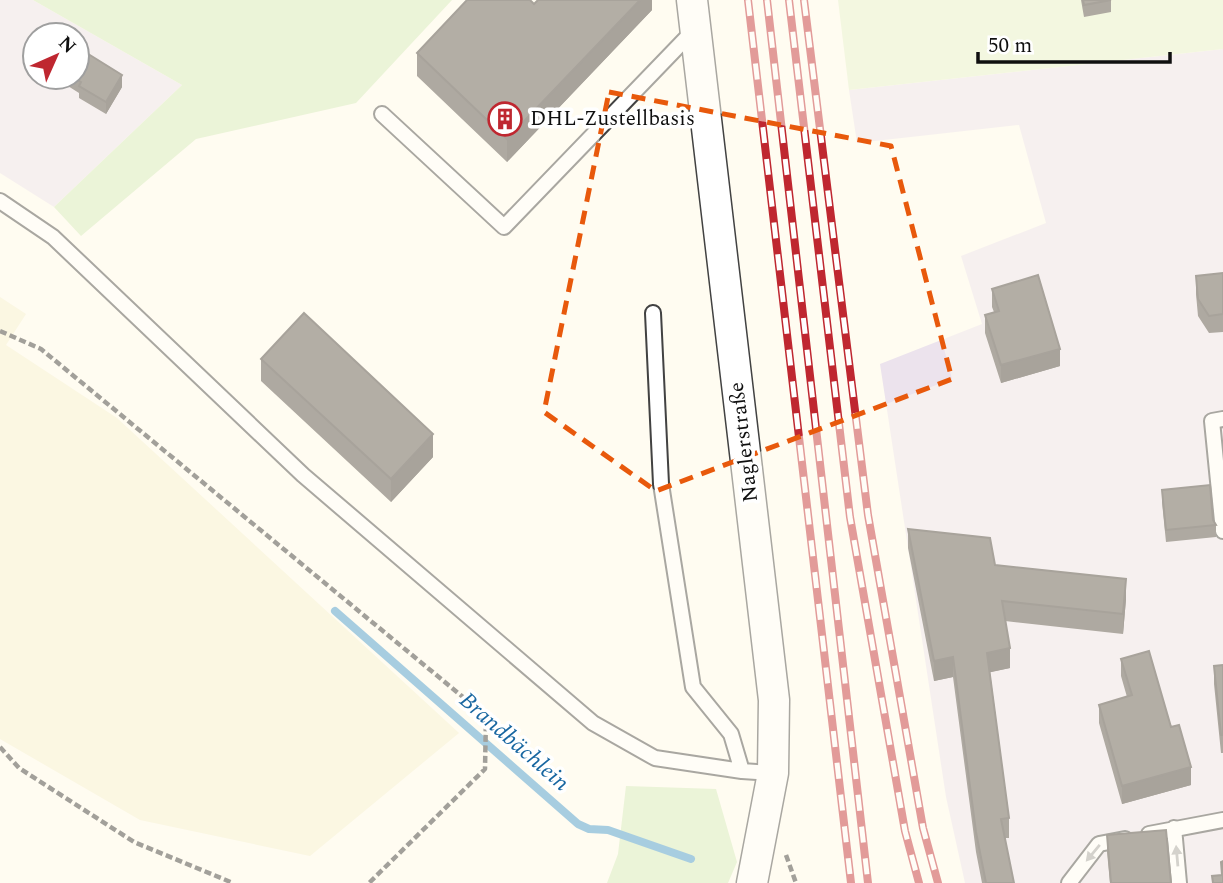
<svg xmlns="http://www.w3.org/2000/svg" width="1223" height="883" viewBox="0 0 1223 883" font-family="Spectral,serif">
  <rect width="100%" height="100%" fill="#fffcf1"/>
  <path fill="#ece3ed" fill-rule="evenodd" d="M 0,0 L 33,0 L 182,85 L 54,207 L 0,173 ZM 35,35 L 77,35 L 77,77 L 35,77 Z
    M 1223,49 L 1223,883 L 965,883 L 946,797 L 880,364 L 982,324 L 961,256 L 1046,223 L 1019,125 L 857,143 L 849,90 Z"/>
  <path fill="#f5f1d1" d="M 0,297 L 26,314 L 6,345 L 117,418 L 459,733 L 310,856 L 140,820 L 0,739 Z"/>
  <path fill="#d3eaba" d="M 33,0 L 452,0 L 356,103 L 196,139 L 81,236 L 54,207 L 182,85 Z
    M 626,786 L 716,789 L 737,862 L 728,883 L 607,883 L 618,854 Z"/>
  <path fill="#e5f1cc" d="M 838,0 L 1223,0 L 1223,49 L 849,90 Z"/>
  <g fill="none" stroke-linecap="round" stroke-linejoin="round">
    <path stroke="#3d96cd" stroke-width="8" d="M 335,611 L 578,824 L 589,829 L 608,830 L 691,859"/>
    <defs>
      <path id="service" d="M 382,114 L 504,227 L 694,30
        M 0,201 L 53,237 L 303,475 L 593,723 L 655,758 L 742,771 L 773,773
        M 653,313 L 661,484 L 693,687 L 731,734 L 742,771
        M 1223,419 L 1212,421 L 1223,531
        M 1174,828 L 1179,883
        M 1149,834 L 1223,820
        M 1069,883 L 1099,844 L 1125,839"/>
      <path id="minor" d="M 692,0 L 774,700 L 773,773 L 752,883"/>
    </defs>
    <use href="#service" stroke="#424242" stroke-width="18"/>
    <use href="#minor" stroke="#424242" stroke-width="33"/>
    <path stroke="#313131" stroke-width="4.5" stroke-dasharray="7 3.5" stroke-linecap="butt" d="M 0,331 L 41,349 L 486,716 L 485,769 L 369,883
      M 0,747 L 19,768 L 134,842 L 233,883
      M 786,855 L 796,883"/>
    <use href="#service" stroke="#fff" stroke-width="14"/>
    <use href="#minor" stroke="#fff" stroke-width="30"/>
    <defs>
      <path id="rail" d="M 748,0 L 851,883
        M 767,0 L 868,883
        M 789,0 L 850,517 L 905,831 L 919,883
        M 804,0 L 868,515 L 923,828 L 938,883"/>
    </defs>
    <use href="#rail" stroke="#bf2730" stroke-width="8"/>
    <use href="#rail" stroke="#fff" stroke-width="5" stroke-dasharray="16" stroke-linecap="butt"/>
  </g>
  <path fill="#4c4540" d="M 652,0 L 652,10 L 507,162 L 417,76 L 417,53 L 534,4 Z
    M 1081,0 L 1111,0 L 1111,12 L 1084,17 Z
    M 60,77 L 77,77 L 122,87 L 106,114 L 79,98 L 79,93 L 60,81 Z
    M 1223,273 L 1223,332 L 1209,333 L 1198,316 L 1196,294 L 1196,276 Z
    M 992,289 L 1060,366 L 1001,383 L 985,333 L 985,315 L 994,312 L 992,307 Z
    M 261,359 L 433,457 L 391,502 L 261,381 Z
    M 1162,490 L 1213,520 L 1216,525 L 1216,537 L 1166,542 L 1162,502 Z
    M 908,529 L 995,565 L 1126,599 L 1123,634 L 1005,621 L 1010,668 L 990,672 L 1009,818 L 1009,838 L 1005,838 L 1014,883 L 982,883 L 976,852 L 953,677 L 934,681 L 908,548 Z
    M 1121,659 L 1171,727 L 1191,785 L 1122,804 L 1099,723 L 1099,705 L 1127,697 L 1121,676 Z
    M 1223,665 L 1223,753 L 1221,753 L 1214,684 L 1214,666 Z
    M 1107,835 L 1171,883 L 1110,883 L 1107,852 Z"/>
  <path fill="#3e3834" d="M 640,0 L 652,0 L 652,10 L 507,162 L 507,139 Z
    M 122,75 L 122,87 L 106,114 L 106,102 Z
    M 1060,349 L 1060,366 L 1001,383 L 1001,365 Z
    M 433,434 L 433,457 L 391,502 L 391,479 Z
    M 1126,579 L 1126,599 L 1123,634 L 1123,614 Z
    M 1010,648 L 1010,668 L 987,673 L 987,653 Z
    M 953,657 L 953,677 L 934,681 L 934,661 Z
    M 1191,767 L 1191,785 L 1122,804 L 1122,786 Z"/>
  <path fill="#58504b" stroke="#3e3834" stroke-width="2" d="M 467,0 L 530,0 L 534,4 L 538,0 L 640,0 L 507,139 L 417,53 Z
    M 1083,0 L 1111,0 L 1084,5 Z
    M 77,47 L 122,75 L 106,102 L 79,86 L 81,82 L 73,77 L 77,77 Z
    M 1223,273 L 1223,314 L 1209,316 L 1198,299 L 1196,276 Z
    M 1038,275 L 1060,349 L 1001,365 L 985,315 L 999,311 L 992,289 Z
    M 304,313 L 433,434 L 391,479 L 261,359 Z
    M 1210,485 L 1213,520 L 1216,525 L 1166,530 L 1162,490 Z
    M 908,529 L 990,538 L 995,565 L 1126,579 L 1123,614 L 1002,601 L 1010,648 L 987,653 L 1009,818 L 1001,819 L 1014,883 L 986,883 L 976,832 L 953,657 L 934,661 Z
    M 1149,651 L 1171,727 L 1179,725 L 1191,767 L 1122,786 L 1099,705 L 1132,695 L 1121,659 Z
    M 1223,665 L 1223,735 L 1221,735 L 1214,666 Z
    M 1166,830 L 1171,883 L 1111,883 L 1107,835 Z
    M 1223,861 L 1223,883 L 1213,883 L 1212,876 L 1222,875 L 1221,862 Z"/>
  <defs><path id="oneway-solid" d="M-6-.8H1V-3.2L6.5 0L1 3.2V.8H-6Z" transform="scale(1.75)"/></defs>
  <g fill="#9f9f9f">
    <use href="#oneway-solid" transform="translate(1093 853) rotate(130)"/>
    <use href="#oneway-solid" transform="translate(1177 856) rotate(-95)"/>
  </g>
  <path d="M0 0H1223V883H0ZM 609,92 L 891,146 L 952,379 L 656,491 L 544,412 Z" fill="#fffcf1" fill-opacity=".55" fill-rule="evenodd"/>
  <path fill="none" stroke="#e8590c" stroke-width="5" stroke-dasharray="14 9" stroke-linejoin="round" d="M 609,92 L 891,146 L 952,379 L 656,491 L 544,412 Z"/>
  <defs>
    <symbol id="building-ring" viewBox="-11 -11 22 22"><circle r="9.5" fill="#fff" stroke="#bf2730" stroke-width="1.5"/><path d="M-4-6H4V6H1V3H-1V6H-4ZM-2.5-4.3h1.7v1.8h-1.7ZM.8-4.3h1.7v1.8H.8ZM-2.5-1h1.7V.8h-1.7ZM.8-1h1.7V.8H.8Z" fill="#bf2730"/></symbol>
  </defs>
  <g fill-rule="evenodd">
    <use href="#building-ring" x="486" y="100" width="38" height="38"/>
  </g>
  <g text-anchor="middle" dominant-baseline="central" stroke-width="7" stroke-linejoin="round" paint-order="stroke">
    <g font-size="21" fill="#0f0f0f" stroke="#fff" text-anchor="start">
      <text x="530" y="119">DHL-Zustellbasis</text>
    </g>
    <g font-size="21" fill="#0f0f0f" stroke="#fff">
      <text transform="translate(744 442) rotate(-97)">Naglerstraße</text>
    </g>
    <g font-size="23" font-style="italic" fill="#1867a1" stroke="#fff">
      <text transform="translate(514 742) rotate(41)">Brandbächlein</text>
    </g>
  </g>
  <g transform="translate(56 56) rotate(45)"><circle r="33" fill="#ffffff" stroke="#9f9f9f" stroke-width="2"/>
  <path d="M0-5L12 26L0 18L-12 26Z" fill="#bf2730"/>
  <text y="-10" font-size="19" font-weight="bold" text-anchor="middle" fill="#0f0f0f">N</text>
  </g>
  <path d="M978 52v10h192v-10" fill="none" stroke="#0f0f0f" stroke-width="3.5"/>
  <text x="988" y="52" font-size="21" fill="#0f0f0f" stroke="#ffffff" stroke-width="5" paint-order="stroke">50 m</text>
</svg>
